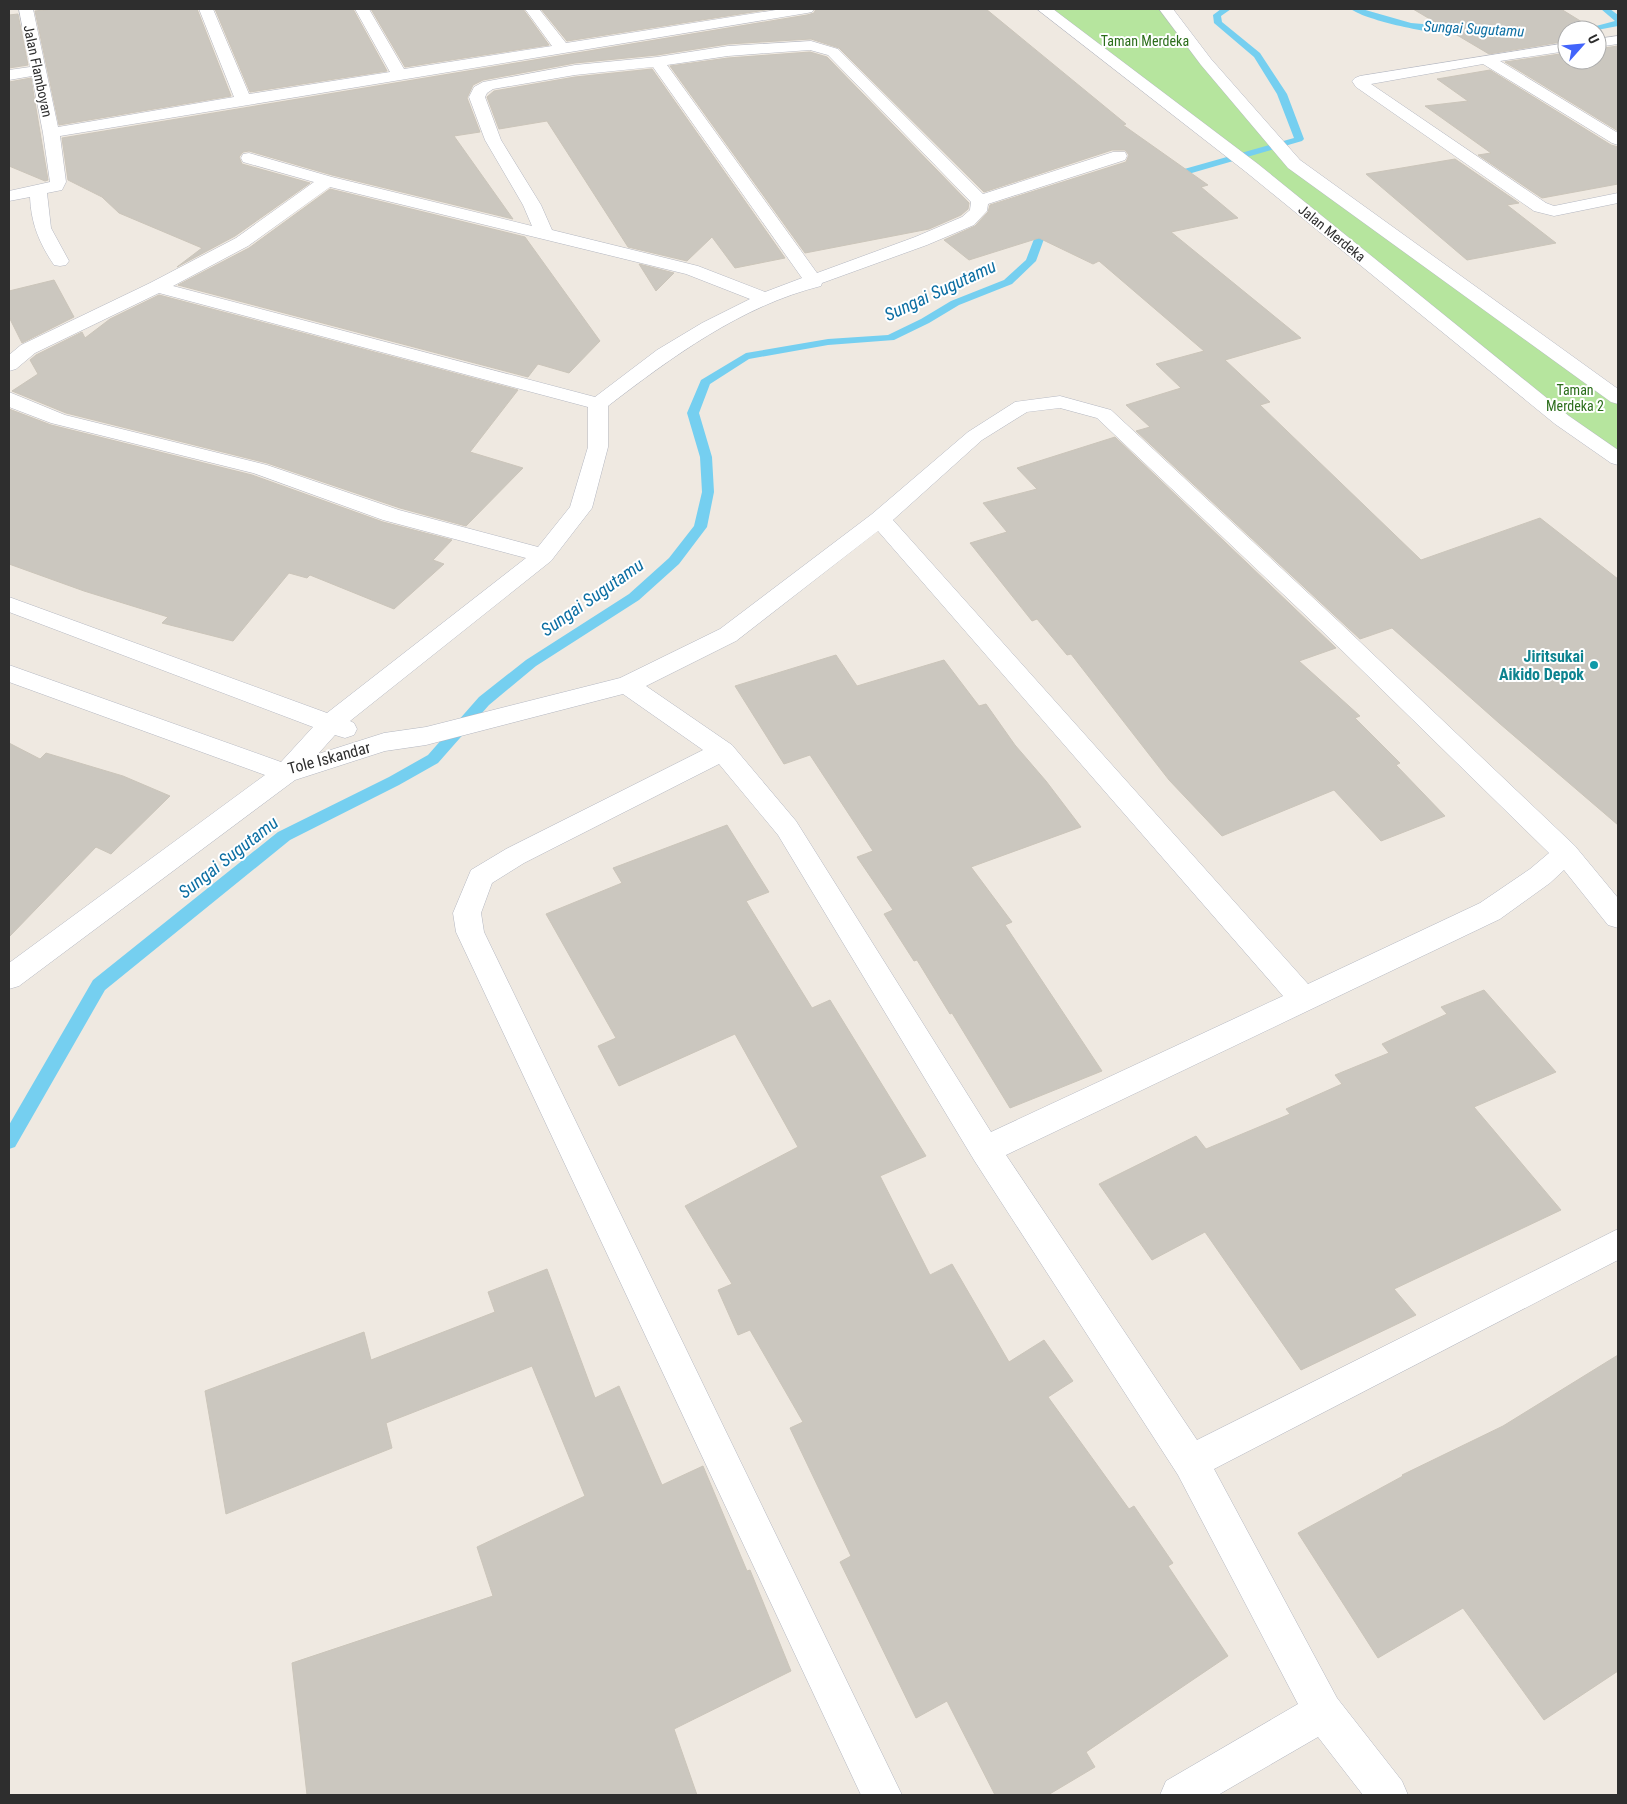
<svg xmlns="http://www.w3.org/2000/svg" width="1627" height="1804" viewBox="0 0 1627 1804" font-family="'Roboto Condensed',sans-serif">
  <rect width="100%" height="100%" fill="#efe9e1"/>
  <path fill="#b6e59e" d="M 1053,9 L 1162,9 L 1294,164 L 1618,398 L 1618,459 L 1562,420 L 1252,168 Z"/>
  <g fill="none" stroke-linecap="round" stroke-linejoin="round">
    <path fill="#75cff0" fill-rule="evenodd" d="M 1221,9 L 1231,9 L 1221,16 L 1222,22 L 1260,53 L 1287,94 L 1304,139 L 1302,141 L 1171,179 L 1163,179 L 1163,175 L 1294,138 L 1277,94 L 1254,57 L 1214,23 L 1213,15 Z
      M 1351,9 L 1362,9 L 1411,23 L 1469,28 L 1473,31 C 1460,42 1365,21 1351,9 Z
      M 1601,9 L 1610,9 L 1618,15 L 1618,26 L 1597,30 L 1581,30 L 1615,21 Z
      M 1050,217 L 1055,220 L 1044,239 L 1036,261 L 1012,284 L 959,305 L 929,323 L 894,340 L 828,345 L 749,359 L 710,384 L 699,413 L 712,457 L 714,492 L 707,527 L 679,564 L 639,600 L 536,666 L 489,705 L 438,763 L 399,785 L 290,840 L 105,990 L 15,1147 L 9,1149 L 9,1125 L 93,980 L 278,832 L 389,777 L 428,755 L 479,697 L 526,660 L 629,594 L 669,558 L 694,526 L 702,492 L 700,457 L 687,413 L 701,380 L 746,353 L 828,339 L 888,335 L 921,319 L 951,301 L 1004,280 L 1026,260 L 1034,239 L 1046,218 Z"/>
  </g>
  <path fill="#cbc7bf" stroke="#cbc5ba" d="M 52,9 L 197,9 L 231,96 L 59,125 L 35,11 Z
    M 215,9 L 353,9 L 387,71 L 250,92 Z
    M 371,9 L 523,9 L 549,45 L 405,67 Z
    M 541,9 L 772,9 L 567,41 Z
    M 816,9 L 986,9 L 1126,124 L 1123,125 L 1208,185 L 1201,187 L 1238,218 L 1171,232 L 1301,338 L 1225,360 L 1270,402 L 1260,405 L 1421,560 L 1540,518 L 1618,579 L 1618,825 L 1499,723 L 1392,628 L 1360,639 L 1136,431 L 1150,427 L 1126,405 L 1181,388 L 1156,364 L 1204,351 L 1099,261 L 1093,264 L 1039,238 L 969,260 L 944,240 L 975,226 L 988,212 L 990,205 L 1126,162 L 1129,155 L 1125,150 L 1112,150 L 984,192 L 839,48 L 811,39 L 728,44 L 657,55 L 575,63 L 483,80 L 473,85 L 467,98 L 480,132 L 454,136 L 513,219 L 332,175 L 249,151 L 243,152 L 239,157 L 242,164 L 310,183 L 235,236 L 177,267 L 202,248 L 119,213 L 102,197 L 68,180 L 62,138 L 807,15 L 814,13 Z
    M 1413,9 L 1561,9 L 1595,30 L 1567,30 L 1567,41 L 1489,54 Z
    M 18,14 L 28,65 L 9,68 L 9,15 Z
    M 1618,46 L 1618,131 L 1505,62 L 1567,53 L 1567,60 L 1597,60 L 1597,49 Z
    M 810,52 L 827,57 L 969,203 L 968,209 L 961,215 L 929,229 L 805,253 L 670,66 L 728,58 Z
    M 652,69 L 785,258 L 735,268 L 712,237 L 687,261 L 628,247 L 547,121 L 499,129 L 487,97 L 494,91 L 575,77 Z
    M 1490,70 L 1611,145 L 1618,147 L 1618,184 L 1542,198 L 1478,155 L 1491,153 L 1425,106 L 1468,101 L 1437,79 Z
    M 31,78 L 48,180 L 45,181 L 9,166 L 9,82 Z
    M 1455,159 L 1519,203 L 1507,205 L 1556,243 L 1467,260 L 1366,174 Z
    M 330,189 L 525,237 L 600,341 L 569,373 L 538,364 L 528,377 L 178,285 L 249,248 Z
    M 639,264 L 674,273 L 656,291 Z
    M 54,280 L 74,317 L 22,343 L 9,317 L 9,291 Z
    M 159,295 L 518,390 L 470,452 L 523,468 L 466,526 L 400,508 L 267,463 L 66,413 L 12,391 L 38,374 L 30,360 L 36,355 L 82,332 L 85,338 L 110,319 Z
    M 9,409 L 51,425 L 252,475 L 383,522 L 452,540 L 433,560 L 444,564 L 394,609 L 310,575 L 307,578 L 289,573 L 233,641 L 162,623 L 168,617 L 84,591 L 9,564 Z
    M 1115,437 L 1336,648 L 1299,661 L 1360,716 L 1355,718 L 1400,763 L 1396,765 L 1445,816 L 1381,841 L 1334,790 L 1222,836 L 1169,780 L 1071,654 L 1067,655 L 1037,619 L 1032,621 L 970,543 L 1007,532 L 983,503 L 1037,489 L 1017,468 Z
    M 836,655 L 857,686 L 944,660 L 979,706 L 986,704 L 1015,745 L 1046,781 L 1081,827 L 971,867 L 1012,922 L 1005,925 L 1102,1071 L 1010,1108 L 952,1013 L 950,1014 L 917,960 L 914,961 L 884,914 L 893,910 L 857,857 L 873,851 L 810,755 L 784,764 L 735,686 Z
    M 9,743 L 40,759 L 46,753 L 123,776 L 170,796 L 111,854 L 96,847 L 9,937 Z
    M 727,825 L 769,892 L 746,901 L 812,1008 L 830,1000 L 926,1156 L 880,1176 L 930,1275 L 952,1264 L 1009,1362 L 1044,1340 L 1073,1381 L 1048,1397 L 1129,1509 L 1134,1506 L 1173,1563 L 1168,1566 L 1228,1656 L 1086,1752 L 1095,1767 L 1048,1795 L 995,1795 L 947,1701 L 916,1718 L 840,1562 L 851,1556 L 790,1428 L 803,1422 L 750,1330 L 738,1335 L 718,1290 L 732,1284 L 685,1206 L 798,1147 L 735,1034 L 619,1086 L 598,1046 L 616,1038 L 546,914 L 622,883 L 613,868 Z
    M 1484,990 L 1556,1072 L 1474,1107 L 1561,1210 L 1394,1289 L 1416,1315 L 1301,1370 L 1205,1232 L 1152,1260 L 1099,1184 L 1196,1136 L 1206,1149 L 1290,1114 L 1286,1109 L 1342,1084 L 1335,1075 L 1389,1053 L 1382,1044 L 1447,1014 L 1441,1007 Z
    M 547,1269 L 595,1398 L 619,1386 L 662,1485 L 703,1466 L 747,1571 L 750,1570 L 791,1671 L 674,1729 L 697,1795 L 307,1795 L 292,1663 L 493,1596 L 477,1547 L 585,1496 L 532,1366 L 386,1423 L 392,1448 L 226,1514 L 205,1391 L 364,1332 L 371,1360 L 495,1312 L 488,1292 Z
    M 1618,1355 L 1618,1671 L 1544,1720 L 1463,1608 L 1378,1658 L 1298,1533 L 1403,1476 L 1402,1475 L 1503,1426 Z"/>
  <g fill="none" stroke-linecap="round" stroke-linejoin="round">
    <defs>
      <path id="minor" d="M 19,9 L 33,9 L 58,127 L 234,97 L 199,9 L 213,9 L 249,94 L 390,72 L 355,9 L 369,9 L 404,69 L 552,46 L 525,9 L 539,9 L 566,43 L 782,9 L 814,9 L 812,12 L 807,13 L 60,136 L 66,182 L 62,190 L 47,193 L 51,228 L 69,261 L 66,265 L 60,266 L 54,265 C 39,243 31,223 30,197 L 9,201 L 9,191 L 50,182 L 43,133 L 32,76 L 9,80 L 9,70 L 30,67 Z
        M 1618,36 L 1618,44 L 1597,47 L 1597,39 Z
        M 811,41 L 838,49 L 983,194 L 1113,152 L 1125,152 L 1127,156 L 1125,160 L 988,204 L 987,211 L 974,225 L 927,245 L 822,283 L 821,286 C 741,306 672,357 608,406 L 608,447 L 592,508 L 551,561 L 350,721 L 354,723 L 357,729 L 354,735 L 345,738 L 335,735 L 318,754 L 384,733 L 426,727 L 620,678 L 720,629 L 872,514 L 968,432 L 1015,402 L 1060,396 L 1111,410 L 1337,620 L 1575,846 L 1618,898 L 1618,928 L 1608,925 L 1564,870 L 1550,883 L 1500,919 L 1006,1155 L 1197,1440 L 1618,1229 L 1618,1260 L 1214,1469 L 1337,1698 L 1402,1781 L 1408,1795 L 1363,1795 L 1318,1737 L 1218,1795 L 1160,1795 L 1166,1781 L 1298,1704 L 1178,1475 L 974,1160 L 778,835 L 719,764 L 524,863 L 492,883 L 481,913 L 484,932 L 902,1795 L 861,1795 L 456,932 L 453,913 L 471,870 L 506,849 L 703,750 L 623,694 L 426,745 L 385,751 L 295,780 L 19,986 L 9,989 L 9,963 L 265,775 L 9,682 L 9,665 L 281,762 L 313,727 L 9,612 L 9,597 L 327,713 L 526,558 L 383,520 L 253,473 L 51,423 L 9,407 L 9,392 L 65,415 L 267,465 L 399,510 L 538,547 L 570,507 L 588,447 L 588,407 L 159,293 L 35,353 L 16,369 L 9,371 L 9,355 L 21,345 L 150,283 L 236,238 L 314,182 L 243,162 L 241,158 L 243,154 L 249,153 L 332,177 L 532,226 L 523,205 L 485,140 L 469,97 L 474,87 L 483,82 L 575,65 L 657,57 L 728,46 ZM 810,50 L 828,55 L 971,202 L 970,210 L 962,217 L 915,237 L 817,273 L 667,65 L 728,56 ZM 653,67 L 802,278 L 765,292 L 698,266 L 552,230 L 541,205 L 501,140 L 485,97 L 487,93 L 493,89 L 575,75 ZM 330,187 L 686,274 L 750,299 L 702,323 L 657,350 L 595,397 L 173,286 L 248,246 ZM 1060,408 L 1097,418 L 1321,630 L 1549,853 L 1530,869 L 1480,903 L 1308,984 L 893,520 L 982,440 L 1027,412 ZM 878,531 L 1283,996 L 991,1132 L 796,821 L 732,745 L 646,686 L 736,641 Z
        M 1567,43 L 1567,51 L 1500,61 L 1618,133 L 1618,145 L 1612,143 L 1483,64 L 1371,84 L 1546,203 L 1554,206 L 1618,193 L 1618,203 L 1554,216 L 1534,211 L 1356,87 L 1352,81 L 1355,78 L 1360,76 Z"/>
      <path id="tertiary" d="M 1037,9 L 1053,9 L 1258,164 L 1569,416 L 1618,450 L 1618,465 L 1611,463 L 1555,424 L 1246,172 Z
        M 1159,9 L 1173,9 L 1211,59 L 1300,160 L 1618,389 L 1618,404 L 1611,402 L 1288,168 L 1201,65 Z"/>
    </defs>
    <use href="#minor" stroke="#b4b7c1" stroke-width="1"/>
    <use href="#tertiary" stroke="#b4b7c1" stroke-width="1"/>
    <use href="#minor" fill="#fff" fill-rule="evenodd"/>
    <use href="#tertiary" fill="#fff" fill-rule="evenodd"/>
  </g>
  <circle fill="#0f9aa8" stroke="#fff" stroke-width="2" cx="1594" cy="665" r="5"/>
  <g text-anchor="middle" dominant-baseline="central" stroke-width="4" stroke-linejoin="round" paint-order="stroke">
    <g font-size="14" fill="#2c6e1b" stroke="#fff">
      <text x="1145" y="41">Taman Merdeka</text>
      <text x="1575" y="390">Taman<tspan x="1575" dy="16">Merdeka 2</tspan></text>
    </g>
    <g font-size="14" fill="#2e2e2e" stroke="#fff">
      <text transform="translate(38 71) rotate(78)">Jalan Flamboyan</text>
      <text transform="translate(1332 233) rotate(39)">Jalan Merdeka</text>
    </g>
    <g font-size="15" font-style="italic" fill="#0d6fa3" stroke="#fff">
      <text transform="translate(1474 29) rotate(3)">Sungai Sugutamu</text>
    </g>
    <g font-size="16" font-weight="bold" fill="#0d838f" stroke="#fff" text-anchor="end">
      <text x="1584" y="656">Jiritsukai<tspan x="1584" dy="18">Aikido Depok</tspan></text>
    </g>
    <g font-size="16" fill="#2e2e2e" stroke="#fff">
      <text transform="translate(329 758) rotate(-15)">Tole Iskandar</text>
    </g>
    <g font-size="18" font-style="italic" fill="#0d6fa3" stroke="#fff">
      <text transform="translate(940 290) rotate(-25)">Sungai Sugutamu</text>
      <text transform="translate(592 597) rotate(-35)">Sungai Sugutamu</text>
      <text transform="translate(228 857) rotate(-38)">Sungai Sugutamu</text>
    </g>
  </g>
  <rect width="1627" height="1804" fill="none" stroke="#2e2e2e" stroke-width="20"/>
  <g transform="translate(1582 45) rotate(63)"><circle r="24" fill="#ffffff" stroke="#ababab"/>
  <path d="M0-4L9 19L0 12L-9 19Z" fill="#4264fb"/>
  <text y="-8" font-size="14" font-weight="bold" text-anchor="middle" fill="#2e2e2e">U</text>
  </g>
</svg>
